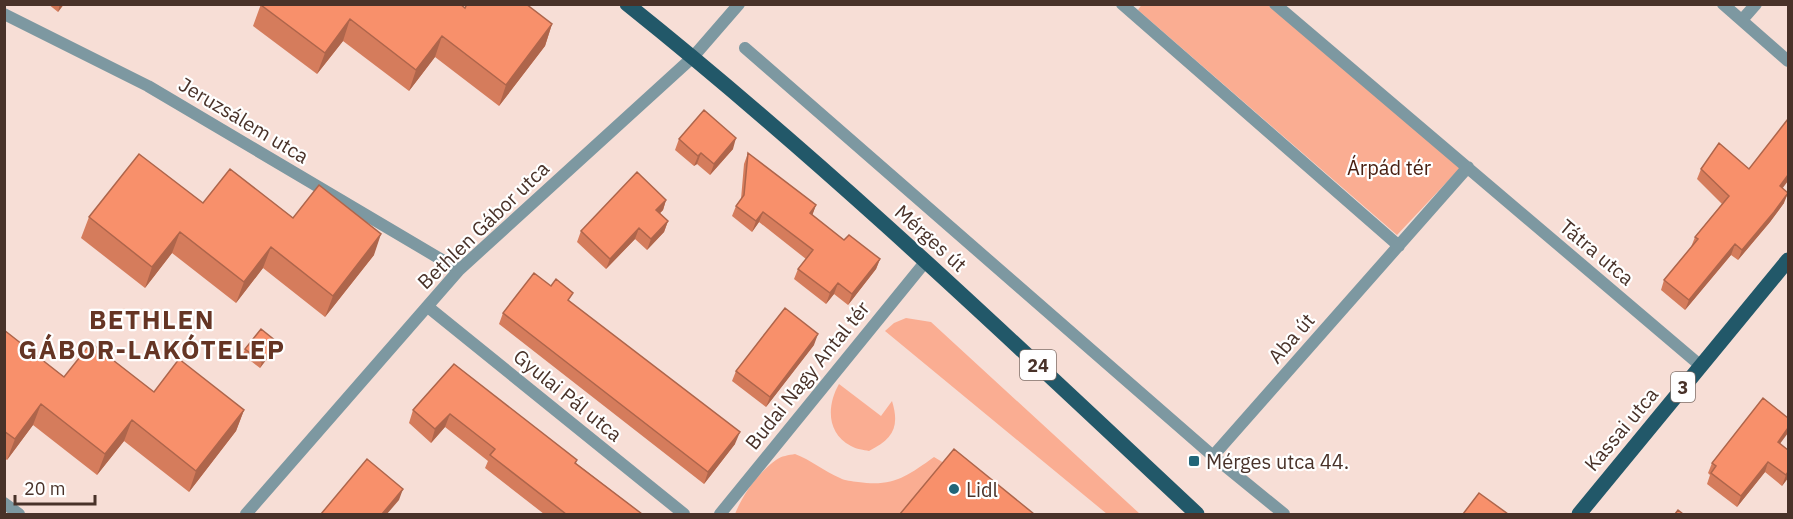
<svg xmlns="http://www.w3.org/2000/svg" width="1793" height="519" viewBox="0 0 1793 519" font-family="'IBM Plex Sans',sans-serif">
  <rect width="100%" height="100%" fill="#f7ded6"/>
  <path fill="#faad92" d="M 1142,4 L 1268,5 L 1461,167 L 1397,235 L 1138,10 Z
    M 906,318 L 931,322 L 1140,514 L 1107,514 L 885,331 L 894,323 Z
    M 839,384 L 881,416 L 892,401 C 900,427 893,439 869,451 C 864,450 856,449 851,446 C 826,433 827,405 839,384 Z
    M 795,454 C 811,460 824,471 840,478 C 845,481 852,481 858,482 C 893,487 906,477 934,457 L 944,463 L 902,514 L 735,514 C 743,494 758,473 776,460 C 781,456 789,455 795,454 Z"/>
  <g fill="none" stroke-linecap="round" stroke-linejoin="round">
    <path stroke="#7d98a1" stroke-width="12" d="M 1122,4 L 1399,246
      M 1275,4 L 1701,366
      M 1723,4 L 1788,61
      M 4,14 L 148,86 L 459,270
      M 1742,20 L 1756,4
      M 745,48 L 1213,456 L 1284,514
      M 428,307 L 684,514
      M 1213,456 L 1468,167
      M 4,503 L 19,514
      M 246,514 L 459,270 L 693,57 L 739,4
      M 720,514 L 926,261"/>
    <path stroke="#225869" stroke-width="15" d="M 627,4 C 826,163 1011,340 1197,514
      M 1579,514 L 1788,260"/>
  </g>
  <path fill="#d57c5c" d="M 48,4 L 64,4 L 58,12 Z
    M 261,4 L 465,8 L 552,24 L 545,46 L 499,106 L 435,57 L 409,91 L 343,41 L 317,74 L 253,26 Z
    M 679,139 L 733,149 L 710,175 L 697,164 L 694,166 L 675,150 Z
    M 748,153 L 816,205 L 812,215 L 844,240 L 880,259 L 876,269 L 848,305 L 834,294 L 826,304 L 794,279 L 798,269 L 806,259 L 759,222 L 752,232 L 732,216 L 736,206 L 741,199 L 744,164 Z
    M 1701,169 L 1782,189 L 1784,203 L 1770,222 L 1738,260 L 1731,255 L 1685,310 L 1661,290 L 1664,280 L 1691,247 L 1695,237 L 1722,204 L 1697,179 Z
    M 666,200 L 663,210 L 660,213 L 668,221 L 664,232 L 647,250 L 635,239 L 606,269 L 577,242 L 581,231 Z
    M 203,203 L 293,218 L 374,255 L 325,317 L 263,268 L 236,303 L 172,253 L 145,288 L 81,238 L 89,217 Z
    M 570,302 L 735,444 L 704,484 L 499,324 L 503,313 Z
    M 4,330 L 64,377 L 154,392 L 244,410 L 236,431 L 189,492 L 124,441 L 97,475 L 33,425 L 7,460 L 4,458 Z
    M 814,345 L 766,407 L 732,381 L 736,371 Z
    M 275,348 L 260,368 L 243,355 L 245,349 Z
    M 454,364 L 576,463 L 642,514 L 544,514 L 485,468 L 488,461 L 445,427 L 431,443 L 409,423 L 413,410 Z
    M 1780,444 L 1788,478 L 1782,486 L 1765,472 L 1737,507 L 1707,484 L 1710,475 L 1708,473 L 1712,463 Z"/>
  <path fill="#ae654b" d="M 60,4 L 64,4 L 58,12 Z
    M 350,19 L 343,41 L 317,74 L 325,53 Z
    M 552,24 L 545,46 L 499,106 L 506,85 Z
    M 442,36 L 435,57 L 409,91 L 416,70 Z
    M 736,138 L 733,149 L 710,175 L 714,164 Z
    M 701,153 L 697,164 L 694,166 L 698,156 Z
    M 1788,175 L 1788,181 L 1776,197 L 1780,186 Z
    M 1788,193 L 1784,203 L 1770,222 L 1738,260 L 1742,250 Z
    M 666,200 L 663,210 L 652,221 L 656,210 Z
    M 816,205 L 812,216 L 810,213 Z
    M 763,212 L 759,222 L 752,232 L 756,221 Z
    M 668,221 L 664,232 L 647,250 L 651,239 Z
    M 639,228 L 635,239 L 606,269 L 610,259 Z
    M 180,232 L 172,253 L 145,288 L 152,267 Z
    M 381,234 L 374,255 L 325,317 L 333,296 Z
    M 1735,244 L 1731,255 L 1685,310 L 1689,300 Z
    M 271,247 L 263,268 L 236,303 L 244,282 Z
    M 880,259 L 876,269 L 848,305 L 852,294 Z
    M 838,283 L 834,294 L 826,304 L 830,293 Z
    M 818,334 L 814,345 L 766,407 L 770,397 Z
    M 277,342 L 275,348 L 260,368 L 262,362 Z
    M 41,404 L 33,425 L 7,460 L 15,439 Z
    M 244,410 L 236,431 L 189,492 L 196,471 Z
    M 450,414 L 445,427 L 431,443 L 435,429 Z
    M 132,420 L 124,441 L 97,475 L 105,454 Z
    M 1788,428 L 1788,433 L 1774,452 L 1778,442 Z
    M 740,432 L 735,444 L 704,484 L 708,472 Z
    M 1768,462 L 1765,472 L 1737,507 L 1741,496 Z
    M 1788,472 L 1788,478 L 1782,486 L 1786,475 Z
    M 403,489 L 399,500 L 387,514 L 382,514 Z"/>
  <path fill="#f8906b" stroke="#ae654b" stroke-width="1.5" d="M 460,4 L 465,8 L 467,4 L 526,4 L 552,24 L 506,85 L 442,36 L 416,70 L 350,19 L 325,53 L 261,5 Z
    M 704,110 L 736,138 L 714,164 L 701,153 L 698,156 L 679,139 Z
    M 1788,119 L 1788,175 L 1780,186 L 1788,193 L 1774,212 L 1742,250 L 1735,244 L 1689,300 L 1664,280 L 1698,239 L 1695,237 L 1729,196 L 1701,169 L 1719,143 L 1749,169 Z
    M 748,153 L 816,205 L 810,213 L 844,240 L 849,235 L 880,259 L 852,294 L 838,283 L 830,293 L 798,269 L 813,250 L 763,212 L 756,221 L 736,206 L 744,195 Z
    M 139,154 L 203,203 L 230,169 L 293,218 L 319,185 L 381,234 L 333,296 L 271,247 L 244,282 L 180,232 L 152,267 L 89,217 Z
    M 637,172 L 666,200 L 656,210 L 668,221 L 651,239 L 639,228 L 610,259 L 581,231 Z
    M 534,273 L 551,286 L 556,279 L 573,293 L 568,300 L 740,432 L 708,472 L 503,313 Z
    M 785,308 L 818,334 L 770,397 L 736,371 Z
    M 261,329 L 277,342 L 262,362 L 245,349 Z
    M 4,330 L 64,377 L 91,343 L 154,392 L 179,359 L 244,410 L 196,471 L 132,420 L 105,454 L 41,404 L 15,439 L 4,431 Z
    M 454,364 L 577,460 L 575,463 L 642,514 L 566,514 L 490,455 L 495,449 L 450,414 L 435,429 L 413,410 Z
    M 1763,398 L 1788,418 L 1788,428 L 1778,442 L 1788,450 L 1788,472 L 1786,475 L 1768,462 L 1741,496 L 1711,473 L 1716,466 L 1712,463 Z
    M 954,449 L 1034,514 L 900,514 Z
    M 367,459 L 403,489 L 382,514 L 321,514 Z
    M 1479,493 L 1508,514 L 1463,514 Z
    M 1678,510 L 1683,514 L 1675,514 Z"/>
  <g fill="#226578" stroke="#fff" stroke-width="2">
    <rect x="1188" y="455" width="12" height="12" rx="3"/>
    <circle cx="954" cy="489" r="6"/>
  </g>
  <g text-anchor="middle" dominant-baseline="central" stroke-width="4.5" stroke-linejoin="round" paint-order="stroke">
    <g fill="#fff" stroke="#807069" stroke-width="1.5">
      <rect x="1020" y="350" width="36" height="30" rx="4.5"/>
      <rect x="1671" y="372" width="24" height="30" rx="4.5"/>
    </g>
    <g font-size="18" font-weight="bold" fill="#493229">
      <text x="1038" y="365">24</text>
      <text x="1683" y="387">3</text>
    </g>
    <g font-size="20" fill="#493229" stroke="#fff">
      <text transform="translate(244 120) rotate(31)">Jeruzsálem utca</text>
      <text transform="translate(483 225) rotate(-44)">Bethlen Gábor utca</text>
      <text transform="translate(931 238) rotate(42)">Mérges út</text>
      <text transform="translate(1597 252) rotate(40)">Tátra utca</text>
      <text transform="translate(1291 338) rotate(-49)">Aba út</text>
      <text transform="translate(807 375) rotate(-51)">Budai Nagy Antal tér</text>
      <text transform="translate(568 395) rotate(39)">Gyulai Pál utca</text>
      <text transform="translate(1621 429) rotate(-50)">Kassai utca</text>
    </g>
    <g font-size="20" fill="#492012" stroke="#fff">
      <text x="1389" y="167">Árpád tér</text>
    </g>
    <g font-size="20" fill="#493229" stroke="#fff" text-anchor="start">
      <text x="1206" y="461">Mérges utca 44.</text>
      <text x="966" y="489">Lidl</text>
    </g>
    <g font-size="26" font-weight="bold" letter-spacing="1.5" fill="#653524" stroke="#fff">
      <text x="152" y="319">BETHLEN<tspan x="152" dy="30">GÁBOR-LAKÓTELEP</tspan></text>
    </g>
  </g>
  <rect width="1793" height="519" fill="none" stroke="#493229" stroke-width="12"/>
  <path d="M15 495v9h80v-9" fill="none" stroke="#493229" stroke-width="3"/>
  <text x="24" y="495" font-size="18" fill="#493229" stroke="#ffffff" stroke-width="4.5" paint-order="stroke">20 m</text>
</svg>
